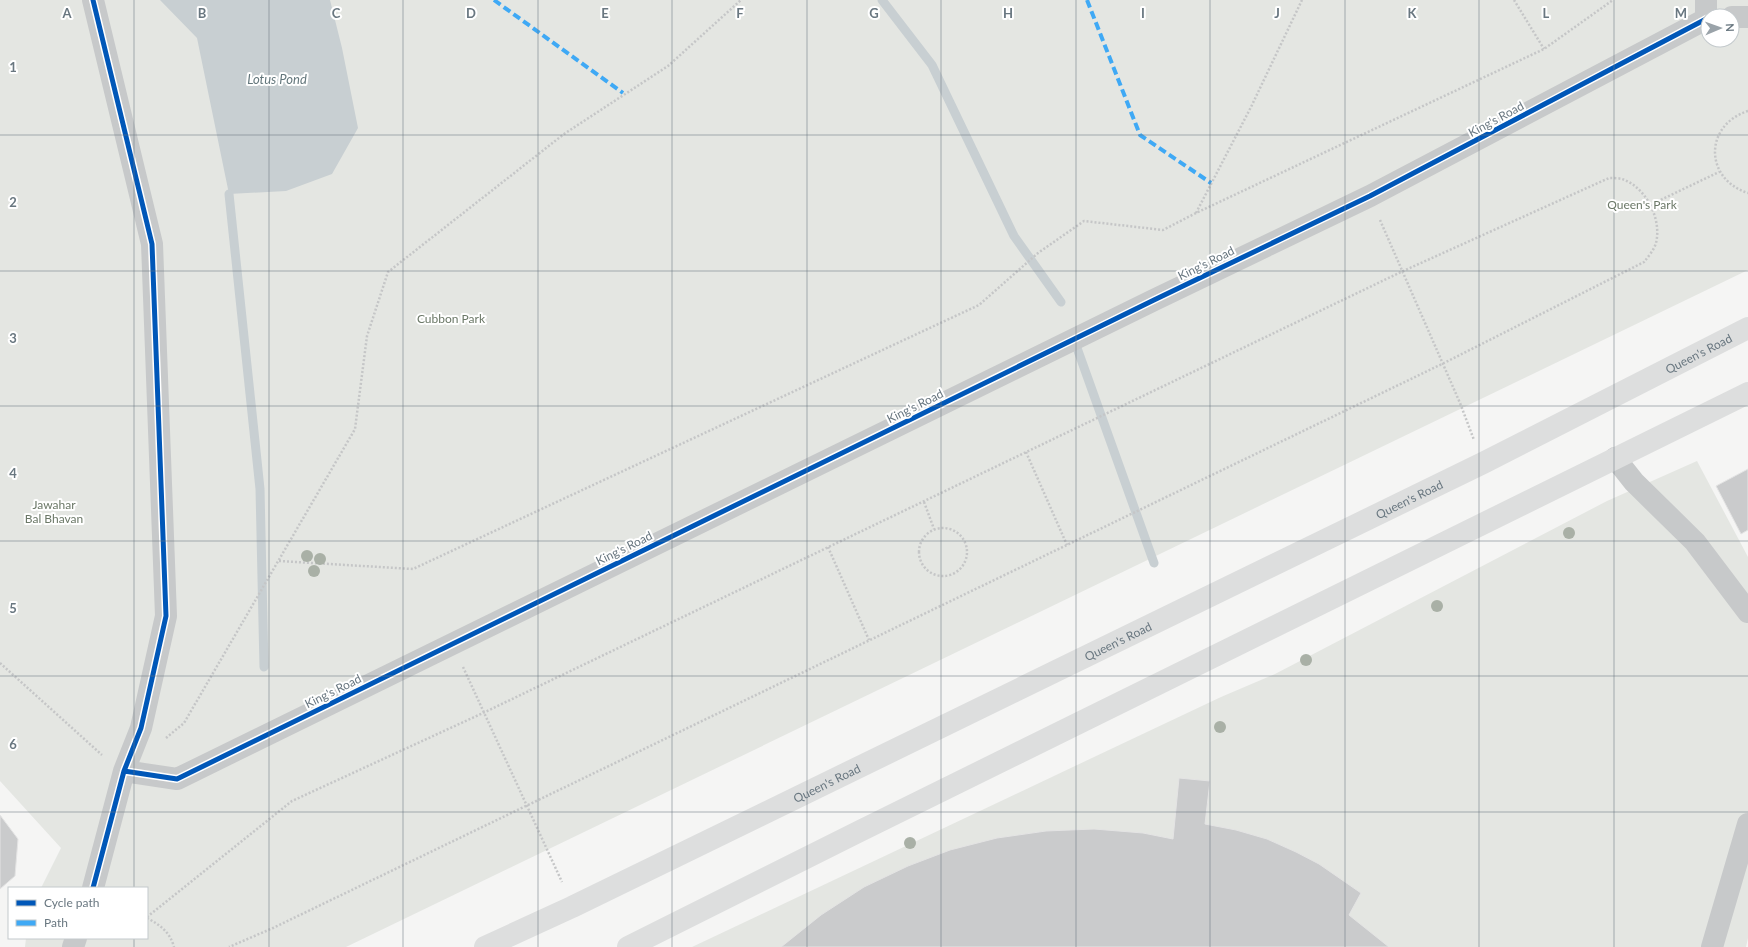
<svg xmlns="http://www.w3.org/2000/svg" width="1748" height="947" viewBox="0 0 1748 947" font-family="Lato,sans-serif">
  <rect width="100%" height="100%" fill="#f5f5f4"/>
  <path fill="#e4e6e2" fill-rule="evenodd" d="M 0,0 L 1748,0 L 1748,270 L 346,947 L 25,947 L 26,938 L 147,938 L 147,888 L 41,888 L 61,848 L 0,781 ZM 1708,16 L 1732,16 L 1732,40 L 1708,40 Z
    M 1697,461 L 1748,557 L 1748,938 L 1746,947 L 692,947 L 1221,697 L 1275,674 L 1607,501 Z"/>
  <path fill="#c8cfd2" d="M 160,0 L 330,0 L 342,48 L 358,128 L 332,174 L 286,191 L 229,194 L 197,38 Z"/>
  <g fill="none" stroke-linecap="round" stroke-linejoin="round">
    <path stroke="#c8cfd2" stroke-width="9" d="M 882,0 L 932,65 L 1014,236 L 1061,302
      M 229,194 L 260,489 L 264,667
      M 1077,348 L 1154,563"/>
  </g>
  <path fill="#cacbcc" stroke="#e4e4e4" d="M 1748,469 L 1748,530 L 1741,534 L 1716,486 Z
    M 1179,778 L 1210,781 L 1205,824 L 1236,830 L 1267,839 L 1296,852 L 1319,864 L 1361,893 L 1349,915 L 1389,947 L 781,947 L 821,915 L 864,887 L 908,866 L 950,850 L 997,838 L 1046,831 L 1094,829 L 1143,833 L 1173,839 Z
    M 0,815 L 18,839 L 15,876 L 0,889 Z"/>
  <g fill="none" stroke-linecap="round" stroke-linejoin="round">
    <path stroke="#c5c6c7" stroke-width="2.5" stroke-dasharray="2 2" stroke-linecap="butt" d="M 1514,0 L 1544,49
      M 1748,111 C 1704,125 1704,179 1748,193
      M 1650,205 L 1719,172
      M 1196,213 L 1251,107 L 1302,0
      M 1380,220 L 1460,403 L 1474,440
      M 1026,452 L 1067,545
      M 924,502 L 934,529
      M919 552a24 24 0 1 1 48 0a24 24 0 1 1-48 0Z
      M 828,547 L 869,640
      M 279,561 L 413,569 L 979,305 L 1038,253 L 1084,221 L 1163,230 L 1196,213 L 1544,49 L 1613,0
      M 0,663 L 102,755
      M 463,667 L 562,882
      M 166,738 L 184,723 L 355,429 L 367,336 L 388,272 L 564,134 L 668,66 L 741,0
      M 147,917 L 292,801 L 483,713 L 1401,272 L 1609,178 C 1613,178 1618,178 1622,179 C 1646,187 1662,219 1656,243 C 1654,250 1648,257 1644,262 L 1442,364 L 273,928 L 229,947
      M 147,918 C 160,925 170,932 174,947"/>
    <path stroke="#c7c9ca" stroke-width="22" d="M 1732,17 L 1748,17
      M 1706,18 L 1706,0
      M 1615,458 L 1634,482 L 1695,542 L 1748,612
      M 124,771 L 177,779 L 1154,300 L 1370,196 L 1708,18
      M 93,888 L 124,771 L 141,728 L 166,616 L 152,244 L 93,0
      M 73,947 L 76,938
      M 1712,947 L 1748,824"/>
    <g stroke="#dddede" stroke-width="22">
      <path id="s1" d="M 485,947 L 572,907 L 1483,463 L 1748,328"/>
      <path d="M 628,947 L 858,832 L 1748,393"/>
    </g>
    <path stroke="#3fa9f5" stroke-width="4" stroke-dasharray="8 4" stroke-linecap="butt" d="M 494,0 L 623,93
      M 1087,0 L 1140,135 L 1211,183"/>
    <defs>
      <path id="cycleway" d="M 124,771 L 177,779 L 1154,300 L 1370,196 L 1708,18
        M 93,888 L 124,771 L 141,728 L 166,616 L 152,244 L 93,0"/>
    </defs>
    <use href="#cycleway" stroke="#fff" stroke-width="8"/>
    <use href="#cycleway" stroke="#0057b8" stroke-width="5"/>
  </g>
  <g fill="#a9b0a6">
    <circle cx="1569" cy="533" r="6"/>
    <circle cx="307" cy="556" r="6"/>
    <circle cx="320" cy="559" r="6"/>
    <circle cx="314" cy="571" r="6"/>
    <circle cx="1437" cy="606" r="6"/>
    <circle cx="1306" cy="660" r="6"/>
    <circle cx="1220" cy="727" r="6"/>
    <circle cx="910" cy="843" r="6"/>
  </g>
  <path fill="none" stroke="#697780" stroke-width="1" stroke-opacity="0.55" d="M 134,0 L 134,888M 269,0 L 269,947M 403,0 L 403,947M 538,0 L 538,947M 672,0 L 672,947M 807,0 L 807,947M 941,0 L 941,947M 1076,0 L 1076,947M 1210,0 L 1210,947M 1345,0 L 1345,947M 1479,0 L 1479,947M 1614,0 L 1614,947M 0,135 L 1748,135M 0,271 L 1748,271M 0,406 L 1748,406M 0,541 L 1748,541M 0,676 L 1748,676M 0,812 L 1748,812M 134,938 L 134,947"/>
  <g text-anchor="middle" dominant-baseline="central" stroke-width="4" stroke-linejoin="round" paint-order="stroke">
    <g font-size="12" fill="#697780" stroke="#fff">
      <text transform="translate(1496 119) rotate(-28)">King's Road</text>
      <text transform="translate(1206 263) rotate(-26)">King's Road</text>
      <text stroke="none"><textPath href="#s1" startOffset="1351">Queen's Road</textPath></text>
      <text transform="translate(915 406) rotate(-26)">King's Road</text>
      <text stroke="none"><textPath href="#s1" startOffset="1027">Queen's Road</textPath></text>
      <text transform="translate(624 548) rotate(-26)">King's Road</text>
      <text stroke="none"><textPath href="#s1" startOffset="703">Queen's Road</textPath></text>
      <text transform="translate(333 691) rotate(-26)">King's Road</text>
      <text stroke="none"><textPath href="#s1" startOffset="379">Queen's Road</textPath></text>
    </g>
    <g font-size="12" fill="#6b7867" stroke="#fff">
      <text x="1642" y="204">Queen's Park</text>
      <text x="451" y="318">Cubbon Park</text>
      <text x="54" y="504">Jawahar<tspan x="54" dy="14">Bal Bhavan</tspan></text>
    </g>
    <g font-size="13" font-style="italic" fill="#64777c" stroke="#fff">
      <text x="277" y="79">Lotus Pond</text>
    </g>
  </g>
  <g font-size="13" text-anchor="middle" font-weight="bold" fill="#697780" stroke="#fff" stroke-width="4" stroke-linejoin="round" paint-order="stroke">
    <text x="67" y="18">A</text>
    <text x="202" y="18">B</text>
    <text x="336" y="18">C</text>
    <text x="471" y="18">D</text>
    <text x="605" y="18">E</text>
    <text x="740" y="18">F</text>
    <text x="874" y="18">G</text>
    <text x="1008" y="18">H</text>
    <text x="1143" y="18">I</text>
    <text x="1277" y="18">J</text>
    <text x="1412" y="18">K</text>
    <text x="1546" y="18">L</text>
    <text x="1681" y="18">M</text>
    <text x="13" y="72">1</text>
    <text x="13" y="207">2</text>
    <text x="13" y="343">3</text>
    <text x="13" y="478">4</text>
    <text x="13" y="613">5</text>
    <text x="13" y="749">6</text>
  </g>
  <rect x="8" y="887" width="140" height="52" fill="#ffffff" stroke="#c3c9cc"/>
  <rect x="16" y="900" width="20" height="6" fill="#0057b8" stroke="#c3c9cc"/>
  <text x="44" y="907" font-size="12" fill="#697780">Cycle path</text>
  <rect x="16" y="920" width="20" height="6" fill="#3fa9f5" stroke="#c3c9cc"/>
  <text x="44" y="927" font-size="12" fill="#697780">Path</text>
  <g transform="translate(1720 28) rotate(88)"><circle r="19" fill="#ffffff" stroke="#c3c9cc"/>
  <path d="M0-3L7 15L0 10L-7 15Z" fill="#9aa3a9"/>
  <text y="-6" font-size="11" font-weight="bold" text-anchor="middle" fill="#697780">N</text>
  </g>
</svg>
